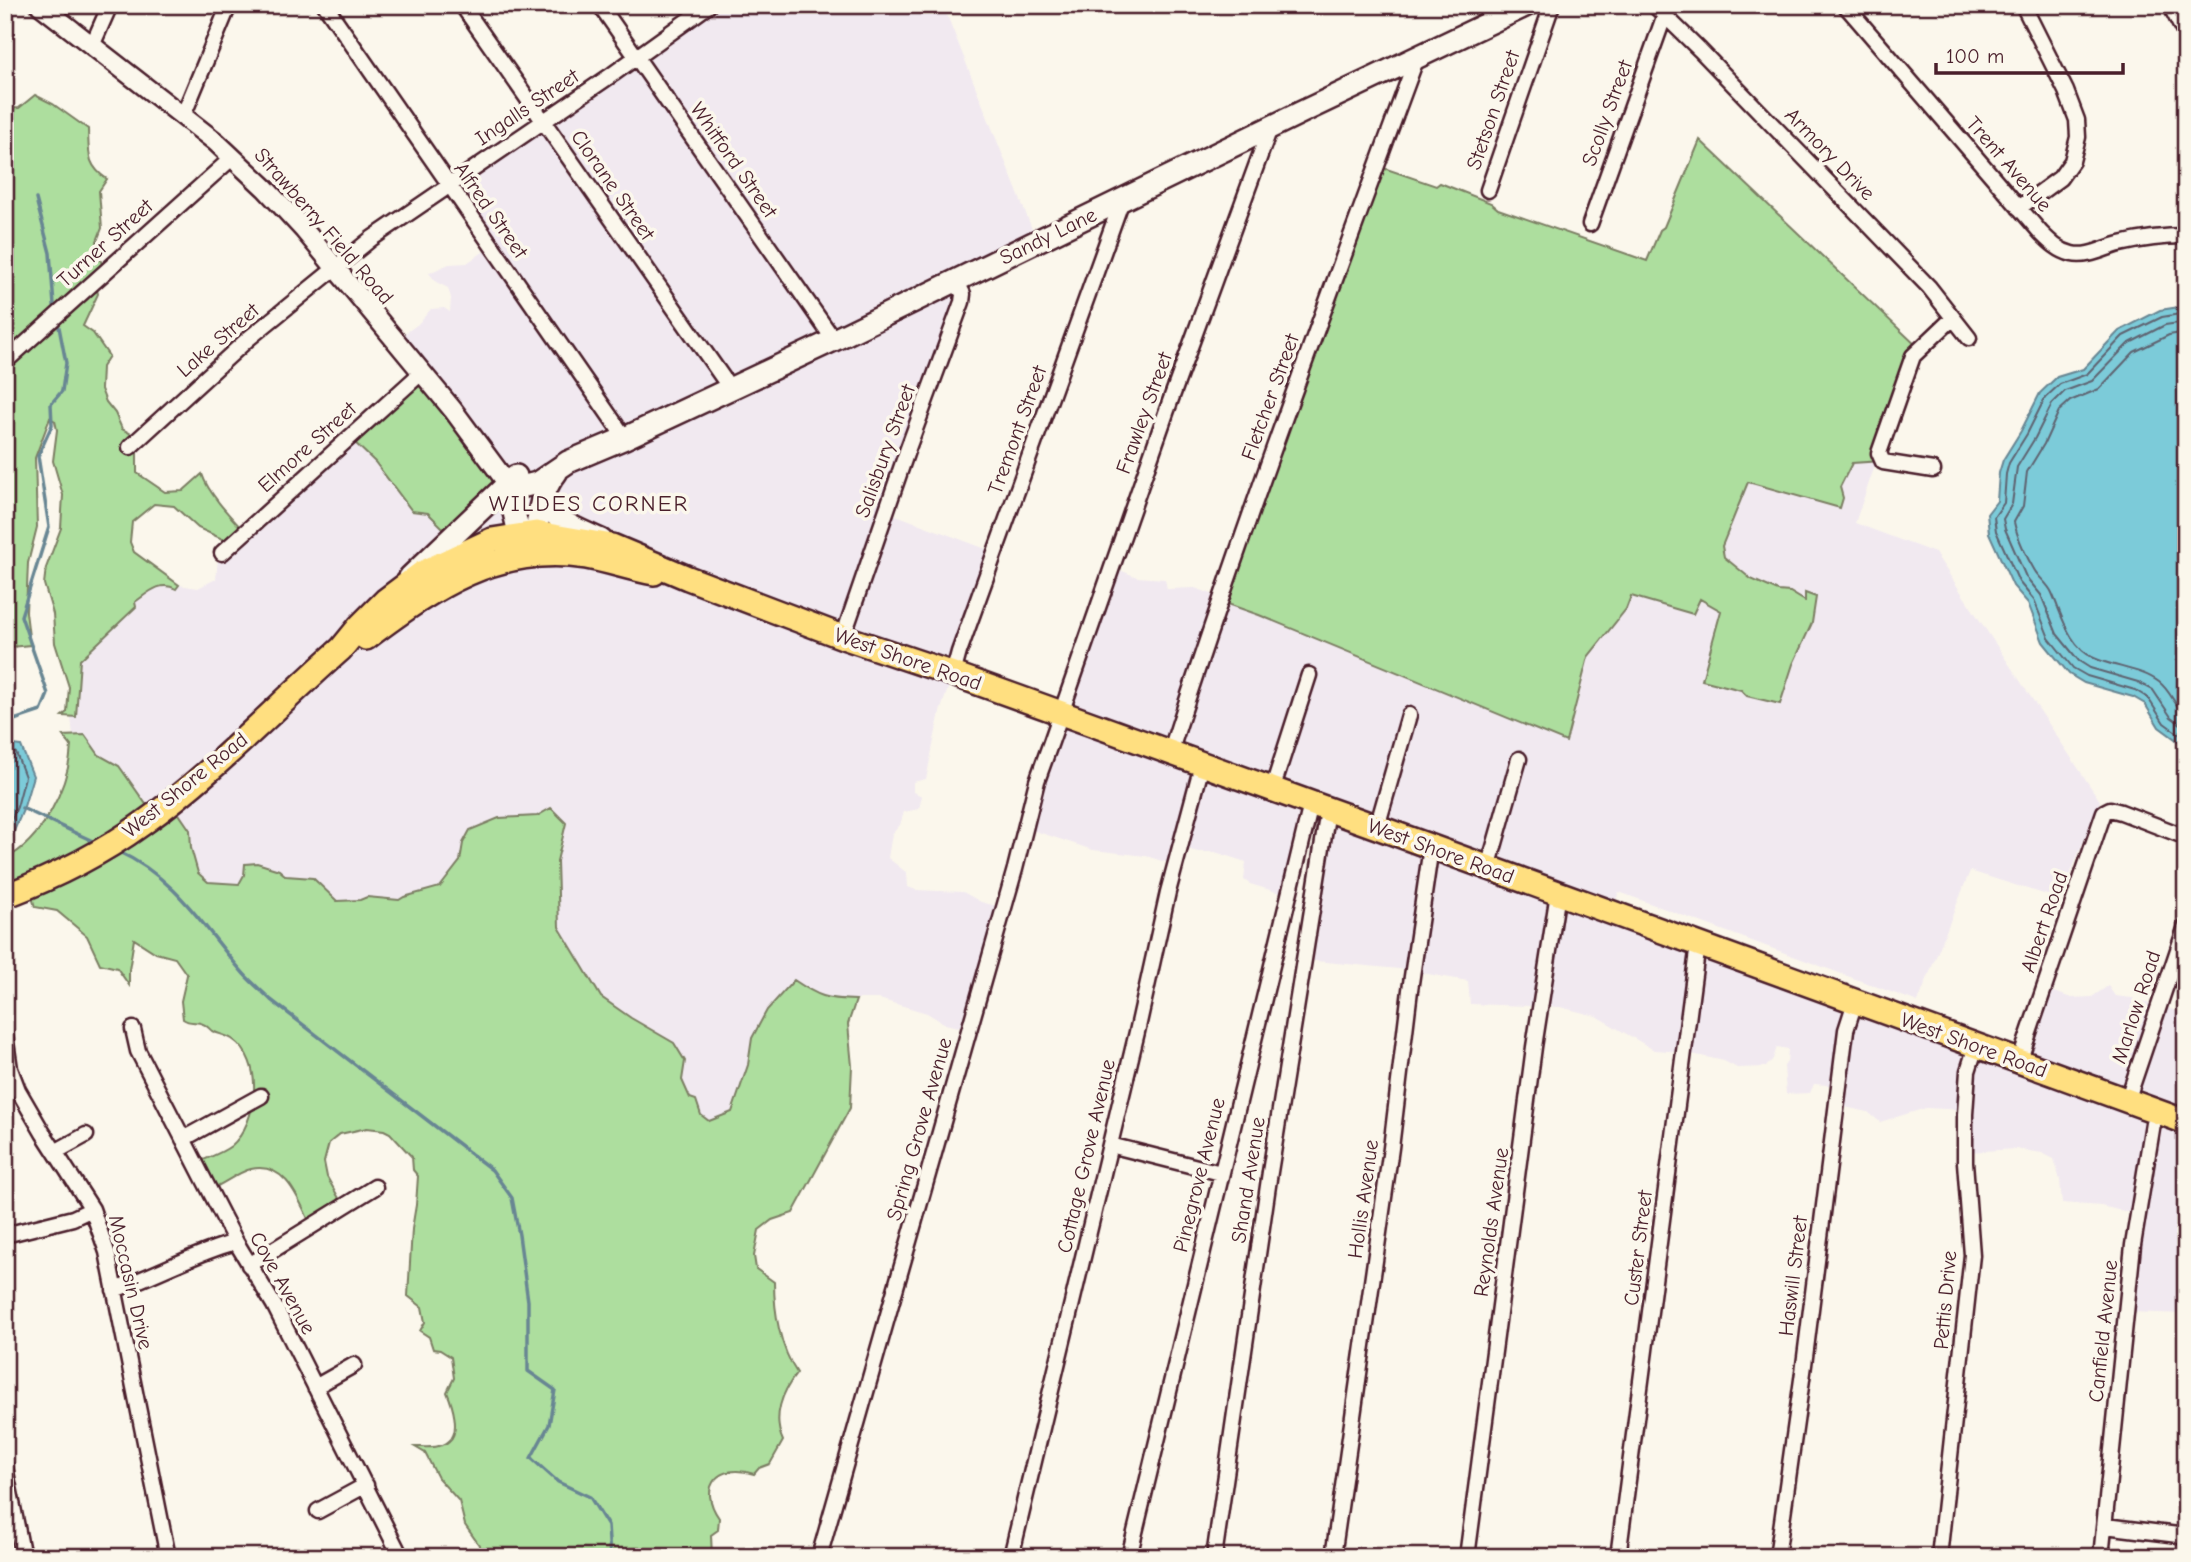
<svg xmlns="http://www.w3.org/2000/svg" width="2191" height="1562" viewBox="0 0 2191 1562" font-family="'Comic Neue',sans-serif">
  <rect width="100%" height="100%" fill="#fbf7ec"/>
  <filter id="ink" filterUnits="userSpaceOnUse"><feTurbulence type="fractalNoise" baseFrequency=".0143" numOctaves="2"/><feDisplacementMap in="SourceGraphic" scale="14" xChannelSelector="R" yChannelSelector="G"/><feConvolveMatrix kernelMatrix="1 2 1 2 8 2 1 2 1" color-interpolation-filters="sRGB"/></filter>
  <g filter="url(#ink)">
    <path fill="#f1e9f0" d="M 709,5 L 943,5 L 1036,239 L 961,277 L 962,293 L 888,512 L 994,552 L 940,712 L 926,779 L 913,782 L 913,792 L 922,796 L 919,809 L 904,812 L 900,825 L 892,834 L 888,858 L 907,873 L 908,887 L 916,890 L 963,892 L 981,902 L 1004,908 L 967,1029 L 945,1024 L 927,1013 L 879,999 L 834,999 L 816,995 L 752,1038 L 748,1065 L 732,1113 L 709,1121 L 701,1116 L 696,1100 L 690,1099 L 682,1080 L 685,1061 L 601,997 L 559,927 L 557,861 L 566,823 L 537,816 L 499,818 L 463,843 L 460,861 L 440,888 L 404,897 L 399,900 L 367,897 L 360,900 L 337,901 L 313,878 L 286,876 L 279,870 L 244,875 L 239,884 L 208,882 L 198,873 L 191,848 L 190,830 L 155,817 L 119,766 L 99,755 L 85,735 L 73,735 L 71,717 L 76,716 L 79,660 L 136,607 L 135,602 L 157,586 L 170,585 L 176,589 L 179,585 L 198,588 L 216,579 L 218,558 L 350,438 L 450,535 L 511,490 L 396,340 L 418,324 L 431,309 L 444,308 L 450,312 L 451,298 L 448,288 L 436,282 L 429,273 L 449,264 L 467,263 L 486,250 L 450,186 Z
      M 1913,356 L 1855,523 L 1935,553 L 2100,801 L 2060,899 L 1970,871 L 1918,1002 L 1619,892 L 1614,905 L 2017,1054 L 2044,988 L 2071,998 L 2092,997 L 2108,986 L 2115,996 L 2132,998 L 2156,1006 L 2161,1005 L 2186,1015 L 2186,1314 L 2129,1312 L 2139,1215 L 2101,1206 L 2062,1203 L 2060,1180 L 2054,1159 L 2042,1153 L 2015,1149 L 1968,1152 L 1965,1110 L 1926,1108 L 1880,1122 L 1868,1112 L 1840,1106 L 1840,1086 L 1814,1084 L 1810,1093 L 1786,1094 L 1784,1066 L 1787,1062 L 1788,1049 L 1777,1047 L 1773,1059 L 1766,1067 L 1737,1068 L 1724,1061 L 1683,1052 L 1654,1050 L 1596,1016 L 1560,1007 L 1470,1004 L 1468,981 L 1399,969 L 1305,960 L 1328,810 L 1319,797 L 1283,894 L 1250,884 L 1244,880 L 1246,862 L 1215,852 L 1198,852 L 1183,848 L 1175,865 L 1146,856 L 1093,850 L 1029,829 L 1112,567 L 1137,577 L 1165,579 L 1167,589 L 1195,588 L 1220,597 Z"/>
    <path fill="#adde9e" stroke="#7c7e64" stroke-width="2" d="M 35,95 L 53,104 L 88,129 C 89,152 86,165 107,179 L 99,191 L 102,228 L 97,241 L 99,257 L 105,270 L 95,280 L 98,294 L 83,326 L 93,333 L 109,356 L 102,367 L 101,389 L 106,402 L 115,413 L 122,429 L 137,437 L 137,473 L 165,492 L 183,491 L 202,474 C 208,493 230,516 244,531 L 229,542 L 198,528 L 174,506 L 154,504 L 132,522 L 130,542 L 134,552 L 179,585 L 176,589 C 160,580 148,593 135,602 L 136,607 L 80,660 L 76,717 L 62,716 L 67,712 L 69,687 L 55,643 L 53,614 L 44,584 L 46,568 L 61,528 L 63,495 L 53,461 L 57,430 L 55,421 L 50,418 L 35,458 L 37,527 L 28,563 L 26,612 L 30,645 L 10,647 L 5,644 L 5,541 L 12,536 L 5,435 L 5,109 L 19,108 Z
      M 1700,140 L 1919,348 L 1882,461 L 1852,463 L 1840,487 L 1843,498 L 1840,508 L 1748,482 L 1722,546 L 1724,557 L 1751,579 L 1778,591 L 1790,592 L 1805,601 L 1805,593 L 1816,597 L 1812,623 L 1793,664 L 1780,704 L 1747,696 L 1741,690 L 1702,680 L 1721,611 L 1700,599 L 1693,614 L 1631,596 L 1626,609 L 1588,657 L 1566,742 L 1259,615 L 1222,602 L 1378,166 L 1436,186 L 1440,183 L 1491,203 L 1498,209 L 1647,261 L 1660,230 L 1664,227 Z
      M 419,374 L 511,486 L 450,535 L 428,513 L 412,511 L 375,462 L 350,438 Z
      M 85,735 L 99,755 L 119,766 L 155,817 L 177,811 L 190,830 L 191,848 L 198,873 L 208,882 L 239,884 L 244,875 L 245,864 L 257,863 L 279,870 L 286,876 L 313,878 L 337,901 L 360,900 L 367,897 L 399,900 L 404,897 L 440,887 L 460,861 L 463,843 L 470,830 L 499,818 L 537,816 L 551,808 L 566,823 L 557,861 L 559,927 L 601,997 L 631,1018 L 674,1043 L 685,1061 L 682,1080 L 690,1098 L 696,1100 L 701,1115 L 709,1121 L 732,1112 L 748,1065 L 752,1038 L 767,1010 L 794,980 C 819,997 826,999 856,1000 L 848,1024 L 852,1066 L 850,1108 L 793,1213 L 772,1220 L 759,1230 L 754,1256 L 756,1269 L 774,1282 C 774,1312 780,1348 797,1373 C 782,1392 772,1417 783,1441 L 770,1464 L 759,1468 L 754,1474 C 718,1462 697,1487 719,1518 L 718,1530 L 711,1535 L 712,1557 L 481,1557 L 479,1545 L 465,1525 L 459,1501 L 438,1478 L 425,1453 L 415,1447 C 425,1447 441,1449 449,1441 C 461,1431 452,1404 447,1392 L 454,1378 L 451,1357 L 440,1350 L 433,1349 L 429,1337 L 420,1331 L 425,1322 L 422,1307 L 408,1296 L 412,1229 L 416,1205 L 418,1176 L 413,1170 L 412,1157 L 390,1133 L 384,1130 L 367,1128 L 340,1134 L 329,1143 L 324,1162 L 327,1177 L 345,1209 L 313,1229 C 300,1204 288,1161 251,1169 C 238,1172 224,1184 211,1189 L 197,1163 C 207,1158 222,1153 231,1146 C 258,1123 265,1060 232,1039 C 226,1035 218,1034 212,1031 C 209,1029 207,1025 203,1024 C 196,1021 190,1024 183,1019 L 181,1001 L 187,975 L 175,958 L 156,953 L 134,939 L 129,970 L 129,985 L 117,968 L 100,964 L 87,936 L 57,911 L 35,907 L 30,890 L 5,898 L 5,859 C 42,841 69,786 71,746 L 63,736 Z"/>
    <path fill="#7ccbd9" stroke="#688693" stroke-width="2" d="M 2186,306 L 2186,747 L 2159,727 L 2145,704 L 2133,697 L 2084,683 L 2069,674 L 2043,642 L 2028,603 L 2013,586 L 1989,533 L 1987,514 L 1997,501 L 1999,473 L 2003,460 L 2021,431 L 2040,393 L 2057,377 L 2083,369 L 2119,331 L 2160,310 Z
      M 5,744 L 21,746 L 33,776 L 23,810 L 5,852 Z"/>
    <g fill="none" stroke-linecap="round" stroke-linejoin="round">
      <path stroke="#5e6471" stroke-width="2" d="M 2186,313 L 2162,317 L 2123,336 L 2087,374 L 2060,384 L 2045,398 L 2027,434 L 2009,463 L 2006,474 L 2004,503 L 1994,517 L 1996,531 L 2019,582 L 2034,600 L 2049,638 L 2073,668 L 2087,676 L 2135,690 L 2148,698 L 2164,723 L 2186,739
        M 2186,322 L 2165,325 L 2128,344 L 2092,381 L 2065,391 L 2052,404 L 2035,438 L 2017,467 L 2012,504 L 2003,519 L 2005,529 L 2026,577 L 2041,595 L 2057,634 L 2079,661 L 2090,668 L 2138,682 L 2153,690 L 2171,717 L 2186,728
        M 2186,332 L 2169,335 L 2134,352 L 2099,389 L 2070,401 L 2059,411 L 2044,444 L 2027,472 L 2023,506 L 2014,522 C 2017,537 2027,558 2035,571 C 2040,579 2048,584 2052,593 C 2062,615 2069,647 2094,658 C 2116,668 2140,668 2159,682 C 2171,691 2174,706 2186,715
        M 5,751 L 16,753 L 25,777 L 17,807 L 5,834"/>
      <path stroke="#688693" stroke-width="3.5" d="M 36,199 L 50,253 L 54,305
        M 5,723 L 41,711 L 48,694 L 21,616 L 49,527 L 38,456 L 52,425 L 51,404 L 62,391 L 66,363 L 59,327
        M 22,808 L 97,843
        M 117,851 C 177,878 203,927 244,974 C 252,983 262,991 271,1000 L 492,1170 L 512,1198 L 519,1235 L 528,1301 L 528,1371 L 555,1390 L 549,1425 L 531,1458 L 558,1482 L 590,1497 L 608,1526 L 610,1557"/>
      <defs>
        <path id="minor" d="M 325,5 L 625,438
          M 462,5 L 730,388
          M 600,5 L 834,340
          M 1654,5 L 1700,50 L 1929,287 L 1969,338
          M 1845,5 L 2041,233 C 2050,242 2059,251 2072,254 C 2088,258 2106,247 2120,244 C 2141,239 2164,236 2186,236
          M 2170,5 L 2186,36
          M 92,46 L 110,5
          M 183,116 L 229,5
          M 1488,190 L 1552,5
          M 2019,208 L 2060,178 L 2072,161 L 2078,137 L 2077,120 L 2066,91 L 2023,5
          M 1590,224 L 1664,17
          M 5,362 L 233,157
          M 130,447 L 248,339 L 371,239 L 613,74 L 709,5
          M 1933,470 L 1883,462 L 1879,453 L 1913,356 L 1953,318
          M 222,553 L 421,373
          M 843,637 L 907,451 L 962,302 L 963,294 L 956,280
          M 953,674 L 959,652 L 1122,200
          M 1170,753 C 1245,519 1332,288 1417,57
          M 1272,790 L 1309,675
          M 1377,827 L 1409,715
          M 1488,868 L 1519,759
          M 133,1029 L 138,1051 L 236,1242 L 274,1305 L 401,1557
          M 5,1035 L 10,1069 L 18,1090 L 43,1133 L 92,1209 L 107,1252 L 168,1557
          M 2019,1062 L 2104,812 L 2110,809 L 2121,812 L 2186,837
          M 2127,1101 L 2186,926
          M 183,1139 L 261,1096
          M 1110,1145 L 1221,1173
          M 55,1152 L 86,1135
          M 5,1235 L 73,1218 L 92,1209
          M 249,1265 L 375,1187
          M 114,1290 C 154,1276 197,1252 236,1242
          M 315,1387 L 354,1365
          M 5,1467 L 23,1557
          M 318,1511 L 366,1485
          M 2105,1526 L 2186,1536
          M 819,1557 L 1015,869 L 1037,781 L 1051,742 L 1167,410 L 1270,128
          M 1011,1557 L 1137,1032 L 1168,892 L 1202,765
          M 1129,1557 L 1311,804
          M 1214,1557 L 1270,1172 L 1328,810
          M 1333,1557 L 1391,1148 L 1410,990 L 1431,847
          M 1467,1557 L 1534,1047 L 1558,893
          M 1618,1557 L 1698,944
          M 1777,1557 L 1804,1365 L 1846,1030 L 1855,1002
          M 1939,1557 L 1972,1255 L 1965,1162 L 1965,1114 L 1968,1071 L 1976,1046
          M 2101,1557 L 2133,1245 L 2155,1111"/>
        <path id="tertiary" d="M 40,5 L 216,142 L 265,188 L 304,230 L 453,410 L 507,483"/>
        <path id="secondary" d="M 507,483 L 521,487 L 537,483 L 568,462 L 625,438 L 834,340 L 1300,113 L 1527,5
          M 507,483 L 523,550
          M 544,497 C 554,523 578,529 601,540
          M 538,548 C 535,525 540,491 556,473
          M 410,577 L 516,476"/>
        <path id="primary" d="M 366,638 C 434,587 498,543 586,557 C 609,561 631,569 654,573
          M 5,896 C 52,878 101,854 142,824 C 214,773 275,707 341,649 L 359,627 L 386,600 L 422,573 L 492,540 L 536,533 L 612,546 L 688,578 L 843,637 L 953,674 L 1377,827 L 2186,1122"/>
      </defs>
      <use href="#minor" stroke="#4a1f2b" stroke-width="19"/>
      <use href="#tertiary" stroke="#4a1f2b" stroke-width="23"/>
      <use href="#secondary" stroke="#4a1f2b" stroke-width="26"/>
      <use href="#primary" stroke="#4a1f2b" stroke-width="28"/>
      <use href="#minor" stroke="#fbf7ec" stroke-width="14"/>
      <use href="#tertiary" stroke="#fbf7ec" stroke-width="18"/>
      <use href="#secondary" stroke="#fbf7ec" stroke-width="21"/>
      <use href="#primary" stroke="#ffdf80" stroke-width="23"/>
    </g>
  </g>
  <g text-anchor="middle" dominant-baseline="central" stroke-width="7" stroke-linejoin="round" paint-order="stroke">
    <g font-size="21" fill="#4a1f2b" stroke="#fbf7ec">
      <text transform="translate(527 107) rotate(-34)">Ingalls Street</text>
      <text transform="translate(1493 110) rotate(-71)">Stetson Street</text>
      <text transform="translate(1607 113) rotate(-70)">Scolly Street</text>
      <text transform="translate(1830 154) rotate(46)">Armory Drive</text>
      <text transform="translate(734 160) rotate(55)">Whitford Street</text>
      <text transform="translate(2009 164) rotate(49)">Trent Avenue</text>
      <text transform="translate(613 185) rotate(55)">Clorane Street</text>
      <text transform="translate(491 210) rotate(55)">Alfred Street</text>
      <text transform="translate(324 226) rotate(49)">Strawberry Field Road</text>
      <text transform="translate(1048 236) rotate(-26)">Sandy Lane</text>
      <text transform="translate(105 243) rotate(-42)">Turner Street</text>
      <text transform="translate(218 340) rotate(-41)">Lake Street</text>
      <text transform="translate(1270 397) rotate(-70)">Fletcher Street</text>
      <text transform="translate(1144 413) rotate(-70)">Frawley Street</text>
      <text transform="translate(1017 430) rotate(-70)">Tremont Street</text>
      <text transform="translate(307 447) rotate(-42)">Elmore Street</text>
      <text transform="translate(885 451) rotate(-70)">Salisbury Street</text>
      <text transform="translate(908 659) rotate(19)">West Shore Road</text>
      <text transform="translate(185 785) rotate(-39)">West Shore Road</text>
      <text transform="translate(1441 851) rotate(20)">West Shore Road</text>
      <text transform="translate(2044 922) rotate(-71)">Albert Road</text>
      <text transform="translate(2136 1007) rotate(-72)">Marlow Road</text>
      <text transform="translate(1974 1045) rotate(20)">West Shore Road</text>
      <text transform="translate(919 1129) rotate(-74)">Spring Grove Avenue</text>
      <text transform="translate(1086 1156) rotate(-77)">Cottage Grove Avenue</text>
      <text transform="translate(1199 1175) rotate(-76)">Pinegrove Avenue</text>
      <text transform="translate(1248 1180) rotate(-81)">Shand Avenue</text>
      <text transform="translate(1363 1199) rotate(-82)">Hollis Avenue</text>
      <text transform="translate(1491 1222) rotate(-82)">Reynolds Avenue</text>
      <text transform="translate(1638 1248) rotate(-83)">Custer Street</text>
      <text transform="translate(1793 1276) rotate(-83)">Haswill Street</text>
      <text transform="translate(131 1282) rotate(77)">Moccasin Drive</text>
      <text transform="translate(283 1283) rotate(61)">Cove Avenue</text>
      <text transform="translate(1945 1300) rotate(-85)">Pettis Drive</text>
      <text transform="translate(2103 1331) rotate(-84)">Canfield Avenue</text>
    </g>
    <g font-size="23" letter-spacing="2" fill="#4a1f2b" stroke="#fbf7ec">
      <text x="589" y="503">WILDES CORNER</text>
    </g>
  </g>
  <rect width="2191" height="1562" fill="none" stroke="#fbf7ec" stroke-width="28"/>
  <rect x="14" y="14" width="2163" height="1534" fill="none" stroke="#4a1f2b" stroke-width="2.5" filter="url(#ink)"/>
  <path d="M1936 63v10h187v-10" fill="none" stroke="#4a1f2b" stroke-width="3.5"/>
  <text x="1946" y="63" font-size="21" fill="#4a1f2b" stroke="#fbf7ec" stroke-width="5" paint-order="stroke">100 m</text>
</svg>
